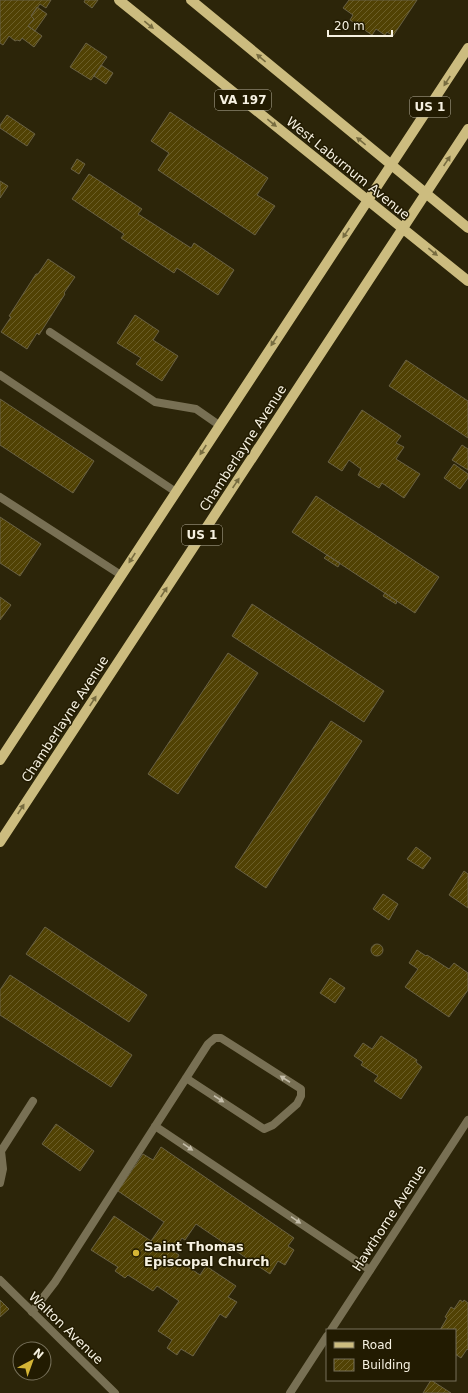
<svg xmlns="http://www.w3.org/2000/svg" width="468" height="1393" viewBox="0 0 468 1393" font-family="'DejaVu Sans',sans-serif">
  <defs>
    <pattern id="building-hatch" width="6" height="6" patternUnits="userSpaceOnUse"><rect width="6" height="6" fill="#514204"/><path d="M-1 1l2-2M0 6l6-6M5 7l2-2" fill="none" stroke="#6b5e28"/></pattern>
  </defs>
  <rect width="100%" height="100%" fill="#2c2509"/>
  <path fill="url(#building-hatch)" stroke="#696144" d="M 0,0 L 51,0 L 46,8 L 40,4 L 31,16 L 34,19 L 28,26 L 42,36 L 34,47 L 22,38 L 20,41 L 17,40 L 15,41 L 9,36 L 3,45 L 0,43 Z
    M 85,0 L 98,0 L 92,8 L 84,2 Z
    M 349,0 L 417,0 L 393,36 L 387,32 L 385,35 L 376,29 L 372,35 L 350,20 L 353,15 L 343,8 Z
    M 37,7 L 47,14 L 35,31 L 28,26 L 34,19 L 31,16 Z
    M 86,43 L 107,57 L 91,80 L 70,67 Z
    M 101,65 L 113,73 L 106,84 L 94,76 Z
    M 170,112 L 268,178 L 257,195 L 275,206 L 255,235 L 158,170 L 169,153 L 151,141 Z
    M 7,115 L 35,134 L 27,146 L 0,128 L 0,125 Z
    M 77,159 L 85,164 L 79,174 L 71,169 Z
    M 89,174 L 142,209 L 138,214 L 191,248 L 194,243 L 234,270 L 218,295 L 177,268 L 174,273 L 121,238 L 124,234 L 72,199 Z
    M 0,181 L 8,186 L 0,198 Z
    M 48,259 L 75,277 L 64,293 L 65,294 L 39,335 L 37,333 L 27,349 L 1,332 L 11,317 L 9,316 L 36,274 L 38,274 Z
    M 135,315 L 159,331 L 153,340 L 178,356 L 162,381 L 136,364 L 141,358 L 117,343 Z
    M 406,360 L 468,401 L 468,438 L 389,386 Z
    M 0,399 L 94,461 L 73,493 L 0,445 Z
    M 362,410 L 401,436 L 396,443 L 404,447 L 396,459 L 420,474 L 404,498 L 382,483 L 379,488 L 358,475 L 361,469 L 349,460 L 342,471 L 328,462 Z
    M 462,445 L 468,449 L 468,470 L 452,460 Z
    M 454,464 L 468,474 L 468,478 L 460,489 L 444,478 Z
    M 316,496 L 439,577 L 415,613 L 292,532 Z
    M 0,517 L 41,544 L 20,576 L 0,563 Z
    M 327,555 L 340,563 L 338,567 L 324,558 Z
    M 385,593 L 397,601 L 396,604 L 383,596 Z
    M 0,597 L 11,605 L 0,620 Z
    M 252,604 L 384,691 L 364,722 L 232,636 Z
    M 228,653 L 258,673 L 178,794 L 148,774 Z
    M 331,721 L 362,741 L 266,888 L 235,867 Z
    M 416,847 L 431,858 L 423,869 L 407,859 Z
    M 464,871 L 468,874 L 468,908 L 449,895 Z
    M 383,894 L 398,904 L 389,920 L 373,909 Z
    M 45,927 L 147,995 L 129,1022 L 26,954 Z
    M371 950a6 6 0 1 1 12 0a6 6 0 1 1-12 0Z
    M 417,950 L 426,956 L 427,955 L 449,969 L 454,963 L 468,973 L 468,990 L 449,1017 L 405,987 L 418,969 L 409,963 Z
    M 10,975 L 132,1055 L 111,1087 L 0,1015 L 0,990 Z
    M 330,978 L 345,988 L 335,1003 L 320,993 Z
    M 381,1036 L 417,1060 L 416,1062 L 422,1067 L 401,1099 L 374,1081 L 378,1076 L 361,1065 L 363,1062 L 354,1056 L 363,1043 L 372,1049 Z
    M 56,1124 L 94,1151 L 80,1171 L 42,1144 Z
    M 161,1147 L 294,1238 L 288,1246 L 294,1250 L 285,1265 L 278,1261 L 270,1274 L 196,1224 L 185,1240 L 182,1238 L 173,1251 L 179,1255 L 177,1259 L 200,1275 L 206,1266 L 236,1286 L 228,1297 L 237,1302 L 226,1318 L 220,1314 L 193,1356 L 181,1349 L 177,1355 L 167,1348 L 172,1340 L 158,1331 L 179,1301 L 157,1286 L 153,1291 L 128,1275 L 125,1278 L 115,1271 L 118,1267 L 91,1250 L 114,1216 L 151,1241 L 164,1222 L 118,1191 L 143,1154 L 153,1160 Z
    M 0,1300 L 9,1309 L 0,1317 Z
    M 460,1300 L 463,1302 L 464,1300 L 468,1303 L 468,1350 L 467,1349 L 461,1358 L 455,1354 L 455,1330 L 440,1330 L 447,1318 L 445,1317 L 451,1307 L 454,1309 Z
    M 431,1380 L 451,1393 L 423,1393 Z"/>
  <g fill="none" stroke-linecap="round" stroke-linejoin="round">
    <path stroke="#787054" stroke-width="8" d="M 50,332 L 155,402 L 196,409 L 219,425
      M 0,375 L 176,492
      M 0,497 L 121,575
      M 155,1126 L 370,1270
      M 0,1183 L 3,1169 L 1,1151 L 33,1101
      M 32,1312 L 55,1282 L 208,1044 L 215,1038 L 221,1038 L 301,1089 L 301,1096 L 297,1104 L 273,1125 L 264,1129 L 186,1078"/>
    <path stroke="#787054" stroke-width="8" d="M 0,1280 L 115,1393
      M 331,1330 L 468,1120
      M 290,1393 L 327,1336"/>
    <path stroke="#ccbc7f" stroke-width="10" d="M 119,0 L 468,281
      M 191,0 L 468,228
      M 0,760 L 468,48
      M 0,842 L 468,129"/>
  </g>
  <defs><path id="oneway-solid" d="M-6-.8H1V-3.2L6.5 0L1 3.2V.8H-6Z"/></defs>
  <g fill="#776c40">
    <use href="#oneway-solid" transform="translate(149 25) rotate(39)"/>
    <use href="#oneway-solid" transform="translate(261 58) rotate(-140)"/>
    <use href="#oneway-solid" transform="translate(447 81) rotate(123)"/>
    <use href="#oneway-solid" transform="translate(272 123) rotate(39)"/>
    <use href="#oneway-solid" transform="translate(361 141) rotate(-141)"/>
    <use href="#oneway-solid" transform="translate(447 161) rotate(-56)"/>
    <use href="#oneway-solid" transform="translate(346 233) rotate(124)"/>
    <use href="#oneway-solid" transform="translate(433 252) rotate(39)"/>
    <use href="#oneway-solid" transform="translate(274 341) rotate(123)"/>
    <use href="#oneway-solid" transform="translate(203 450) rotate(123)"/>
    <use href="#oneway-solid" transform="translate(236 483) rotate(-56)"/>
    <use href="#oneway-solid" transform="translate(132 558) rotate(123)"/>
    <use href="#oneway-solid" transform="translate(164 592) rotate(-57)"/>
    <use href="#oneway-solid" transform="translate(93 701) rotate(-57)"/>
    <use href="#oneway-solid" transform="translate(21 809) rotate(-57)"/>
  </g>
  <g fill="#c4bda9">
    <use href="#oneway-solid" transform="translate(285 1079) rotate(-147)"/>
    <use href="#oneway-solid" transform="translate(219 1099) rotate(33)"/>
    <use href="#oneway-solid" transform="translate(188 1147) rotate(34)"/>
    <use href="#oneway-solid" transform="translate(296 1220) rotate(34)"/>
  </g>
  <circle fill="#d5b535" stroke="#221b01" stroke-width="1.5" cx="136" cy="1253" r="4"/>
  <g text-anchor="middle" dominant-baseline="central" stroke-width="3" stroke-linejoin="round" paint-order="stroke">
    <g fill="#221b01" stroke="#b6b19e" stroke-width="1">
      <rect x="215" y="90" width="56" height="20" rx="3"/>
      <rect x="410" y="97" width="40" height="20" rx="3"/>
      <rect x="182" y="525" width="40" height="20" rx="3"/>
    </g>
    <g font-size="12" font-weight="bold" fill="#f6f1e1">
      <text x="243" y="100">VA 197</text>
      <text x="430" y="107">US 1</text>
      <text x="202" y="535">US 1</text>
    </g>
    <g font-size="13" fill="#f6f1e1" stroke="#221b01">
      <text transform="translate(348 168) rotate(39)">West Laburnum Avenue</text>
      <text transform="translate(243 448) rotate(-57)">Chamberlayne Avenue</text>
      <text transform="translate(65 719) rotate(-57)">Chamberlayne Avenue</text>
      <text transform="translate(389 1218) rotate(-57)">Hawthorne Avenue</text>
      <text transform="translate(66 1328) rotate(44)">Walton Avenue</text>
    </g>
    <g font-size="13" font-weight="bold" fill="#f6f1e1" stroke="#221b01" text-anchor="start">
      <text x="144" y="1246">Saint Thomas<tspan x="144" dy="15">Episcopal Church</tspan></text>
    </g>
  </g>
  <rect x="326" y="1329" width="130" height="52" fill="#221b01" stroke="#77715b"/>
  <rect x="334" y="1342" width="20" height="6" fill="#ccbc7f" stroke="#77715b"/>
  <text x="362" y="1349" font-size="12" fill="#f6f1e1">Road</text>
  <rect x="334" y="1359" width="20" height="12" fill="url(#building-hatch)" stroke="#77715b"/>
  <text x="362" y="1369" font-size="12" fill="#f6f1e1">Building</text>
  <g transform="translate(32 1361) rotate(41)"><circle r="19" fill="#221b01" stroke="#77715b"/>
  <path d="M0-3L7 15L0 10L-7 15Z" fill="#d5b535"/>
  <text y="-6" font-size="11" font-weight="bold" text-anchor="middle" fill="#f6f1e1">N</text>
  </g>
  <path d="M328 30v6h64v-6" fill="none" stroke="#f6f1e1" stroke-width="2"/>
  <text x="334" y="30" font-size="12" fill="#f6f1e1" stroke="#221b01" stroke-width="3" paint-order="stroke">20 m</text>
</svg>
